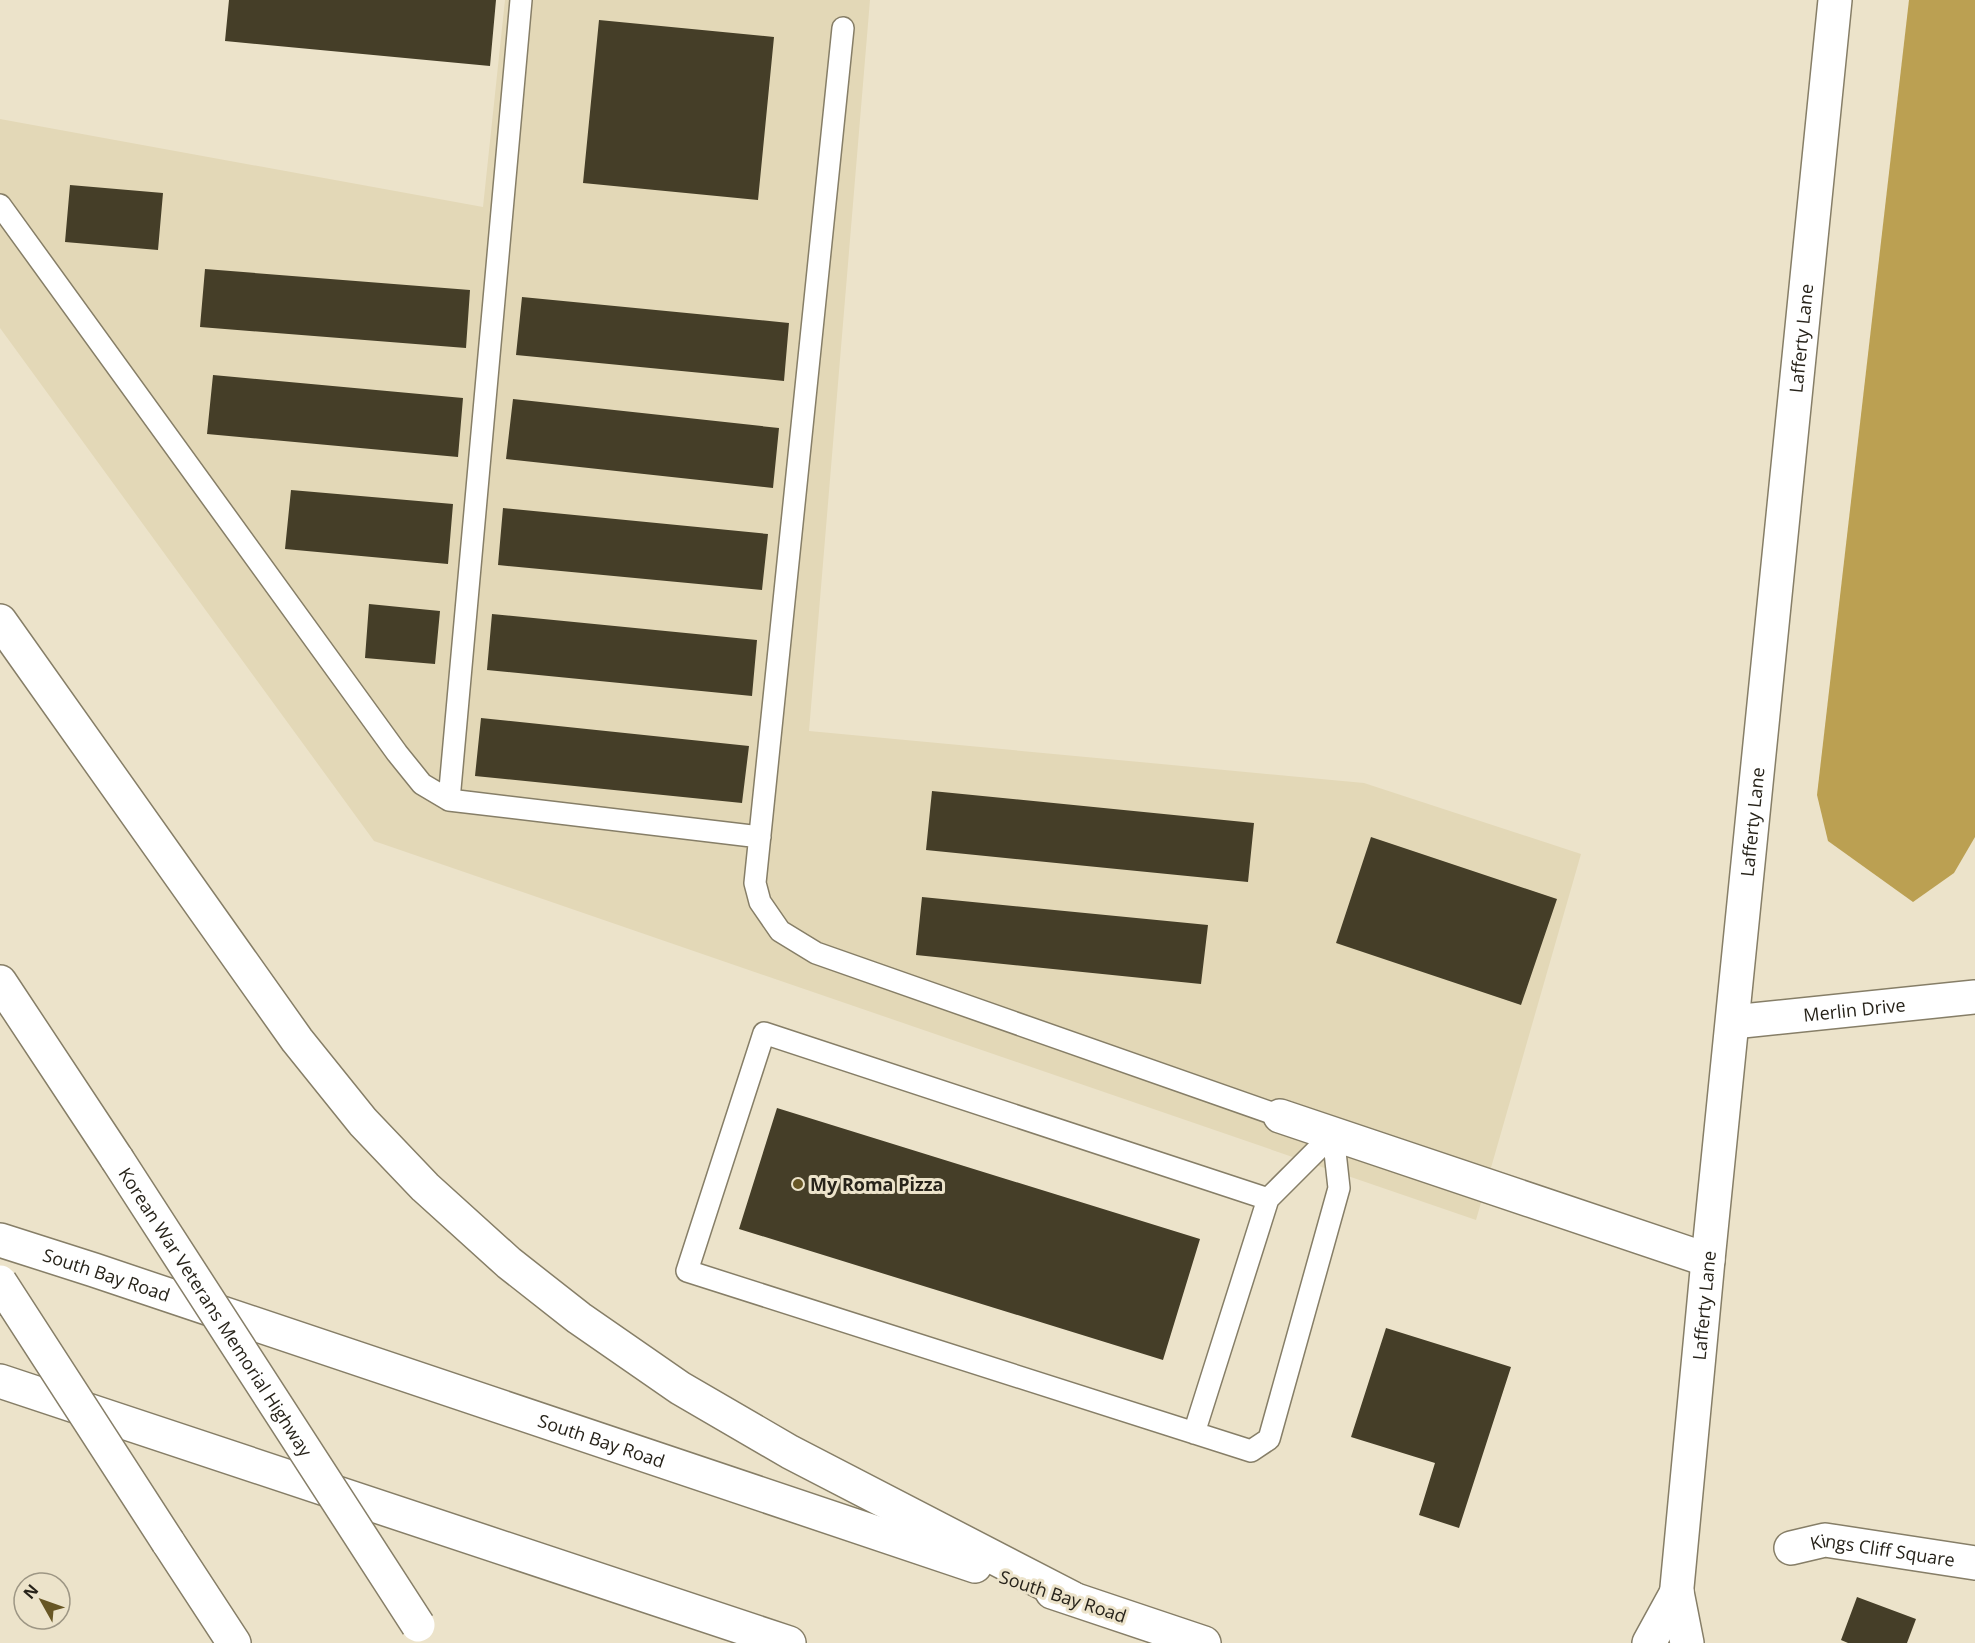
<svg xmlns="http://www.w3.org/2000/svg" width="1975" height="1643" viewBox="0 0 1975 1643" font-family="'Open Sans',sans-serif">
  <rect width="100%" height="100%" fill="#ece3ca"/>
  <path fill="#e3d8b7" d="M 505,0 L 870,0 L 809,731 L 1364,783 L 1581,854 L 1476,1220 L 374,841 L 0,328 L 0,119 L 483,207 Z"/>
  <path fill="#bba052" d="M 1909,0 L 1975,0 L 1975,837 L 1954,873 L 1913,902 L 1828,841 L 1817,795 Z"/>
  <path fill="#453e28" d="M 229,0 L 496,0 L 490,66 L 225,41 Z
    M 599,20 L 774,37 L 758,200 L 583,183 Z
    M 70,185 L 163,193 L 158,250 L 65,242 Z
    M 205,269 L 470,290 L 466,348 L 200,327 Z
    M 522,297 L 789,323 L 784,381 L 516,355 Z
    M 213,375 L 463,398 L 458,457 L 207,434 Z
    M 513,399 L 779,428 L 773,488 L 506,459 Z
    M 291,490 L 453,504 L 448,564 L 285,549 Z
    M 503,508 L 768,534 L 762,590 L 498,565 Z
    M 369,604 L 440,611 L 435,664 L 365,658 Z
    M 492,614 L 757,640 L 752,696 L 487,670 Z
    M 481,718 L 749,746 L 742,803 L 475,776 Z
    M 932,791 L 1254,823 L 1248,882 L 926,850 Z
    M 1371,837 L 1557,899 L 1521,1005 L 1336,943 Z
    M 922,897 L 1208,925 L 1201,984 L 916,955 Z
    M 777,1108 L 1200,1239 L 1163,1360 L 739,1229 Z
    M 1386,1328 L 1511,1367 L 1459,1528 L 1419,1515 L 1435,1463 L 1351,1437 Z
    M 1857,1597 L 1916,1619 L 1907,1643 L 1848,1643 L 1841,1640 Z"/>
  <g fill="none" stroke-linecap="round" stroke-linejoin="round">
    <defs>
      <path id="lane" d="M 843,28 L 755,883 L 760,902 L 780,931 L 816,953 L 1280,1116
        M 0,205 L 397,753 L 422,784 L 449,800 L 760,837
        M 449,800 L 521,0
        M 764,1033 L 1268,1199 L 1333,1134 L 1339,1188 L 1269,1439 L 1251,1451 L 687,1271 Z
        M 1194,1433 L 1268,1199"/>
      <g id="street">
        <path id="s1" d="M 1733,1022 L 1975,997"/>
        <path d="M 1280,1116 L 1708,1260"/>
        <path id="s2" d="M 1791,1548 L 1825,1540 L 1975,1563"/>
      </g>
      <g id="secondary">
        <path id="s3" d="M 1674,1619 L 1708,1260 L 1835,0"/>
      </g>
      <g id="highway">
        <path d="M 0,621 L 297,1040 L 363,1122 L 425,1187 L 509,1263 L 579,1318 L 680,1388 L 790,1452 L 1072,1598"/>
        <path d="M 0,982 L 117,1159"/>
        <path id="s4" d="M 0,1240 L 94,1270 L 975,1566"/>
        <path d="M 0,1381 L 789,1643"/>
        <path d="M 168,1542 L 234,1643"/>
        <path d="M 1052,1592 L 1204,1643"/>
        <path d="M 1677,1592 L 1687,1643"/>
        <path d="M 1649,1643 L 1677,1592"/>
      </g>
    </defs>
    <use href="#lane" stroke="#867e67" stroke-width="24"/>
    <use href="#street" stroke="#867e67" stroke-width="36"/>
    <use href="#secondary" stroke="#867e67" stroke-width="36"/>
    <use href="#highway" stroke="#867e67" stroke-width="36"/>
    <use href="#lane" stroke="#fff" stroke-width="21"/>
    <use href="#street" stroke="#fff" stroke-width="33"/>
    <use href="#secondary" stroke="#fff" stroke-width="33"/>
    <use href="#highway" stroke="#fff" stroke-width="33"/>
    <defs>
      <g id="highway-bridge">
        <path id="s5" d="M 117,1159 L 418,1625"/>
        <path d="M 0,1282 L 168,1542"/>
      </g>
    </defs>
    <use href="#highway-bridge" stroke="#867e67" stroke-width="36" stroke-linecap="butt"/>
    <use href="#highway-bridge" stroke="#fff" stroke-width="33"/>
  </g>
  <circle fill="#675624" stroke="#ece3ca" stroke-width="2" cx="798" cy="1184" r="6"/>
  <g text-anchor="middle" dominant-baseline="central" stroke-width="6" stroke-linejoin="round" paint-order="stroke">
    <g font-size="18" fill="#27231a" stroke="#ece3ca">
      <text stroke="none"><textPath href="#s3" startOffset="1287">Lafferty Lane</textPath></text>
      <text stroke="none"><textPath href="#s3" startOffset="801">Lafferty Lane</textPath></text>
      <text stroke="none"><textPath href="#s1" startOffset="122">Merlin Drive</textPath></text>
      <text stroke="none"><textPath href="#s4" startOffset="112">South Bay Road</textPath></text>
      <text stroke="none"><textPath href="#s3" startOffset="315">Lafferty Lane</textPath></text>
      <text stroke="none"><textPath href="#s5" startOffset="182">Korean War Veterans Memorial Highway</textPath></text>
      <text stroke="none"><textPath href="#s4" startOffset="634">South Bay Road</textPath></text>
      <text stroke="none"><textPath href="#s2" startOffset="93">Kings Cliff Square</textPath></text>
      <text transform="translate(1063 1596) rotate(18)">South Bay Road</text>
    </g>
    <g font-size="18" font-weight="bold" fill="#27231a" stroke="#ece3ca" text-anchor="start">
      <text x="810" y="1184">My Roma Pizza</text>
    </g>
  </g>
  <g transform="translate(42 1601) rotate(310)"><circle r="28" fill="#ece3ca" stroke="#9d9684" stroke-width="1.5"/>
  <path d="M0-4.5L10 22L0 15L-10 22Z" fill="#675624"/>
  <text y="-9" font-size="16" font-weight="bold" text-anchor="middle" fill="#27231a">N</text>
  </g>
</svg>
